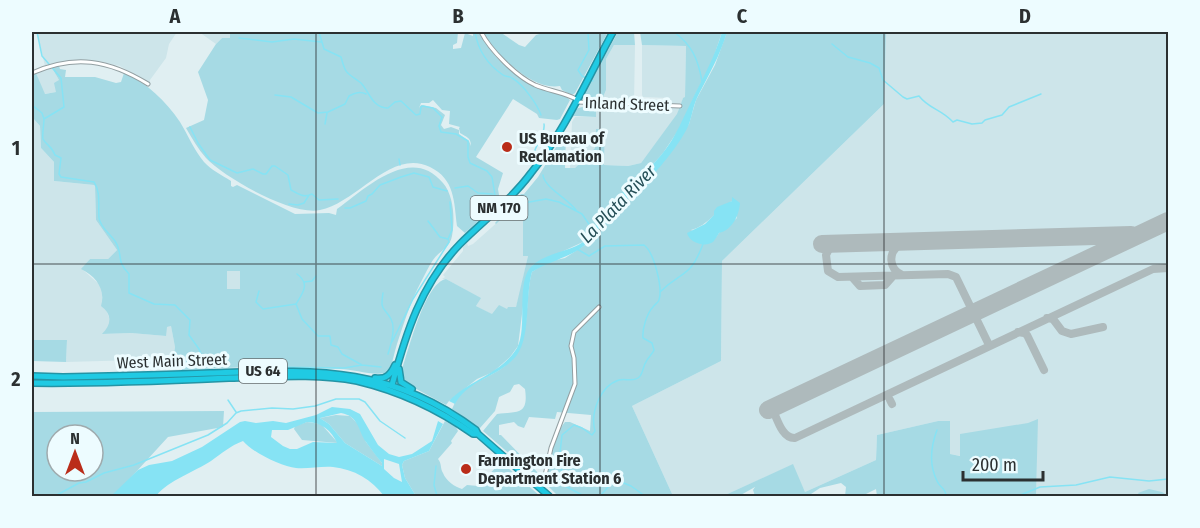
<svg xmlns="http://www.w3.org/2000/svg" width="1200" height="528" viewBox="0 0 1200 528" font-family="'Fira Sans Condensed',sans-serif">
  <rect width="100%" height="100%" fill="#e0eff2"/>
  <path fill="#cde5ea" d="M 37,32 L 177,32 L 169,44 L 166,58 L 150,80 L 150,84 L 120,66 L 98,61 L 72,61 L 45,66 Z
    M 199,32 L 230,32 L 230,38 L 222,38 L 216,44 Z
    M 886,32 L 1168,32 L 1168,496 L 1036,496 L 1037,420 L 961,456 L 950,454 L 950,421 L 938,421 L 877,435 L 876,460 L 805,492 L 792,465 L 723,496 L 673,496 L 632,406 L 721,361 L 722,261 L 884,104 Z
    M 614,45 L 635,45 L 634,103 L 601,102 L 606,90 L 606,59 Z
    M 642,45 L 686,46 L 685,98 L 683,98 L 681,104 L 666,103 L 667,98 L 643,97 L 642,95 Z
    M 52,68 L 59,80 L 56,92 L 44,94 L 36,73 Z
    M 596,106 L 679,107 L 678,114 L 641,163 L 628,166 L 604,165 L 605,130 L 596,129 L 595,148 L 575,168 L 570,168 L 572,122 L 575,117 L 596,117 Z
    M 32,117 L 40,126 L 41,148 L 54,162 L 54,181 L 94,185 L 95,186 L 96,220 L 117,250 L 108,259 L 90,259 L 82,269 L 101,286 L 103,302 L 110,320 L 109,327 L 103,334 L 131,333 L 166,336 L 166,327 L 171,326 L 175,347 L 173,359 L 66,362 L 67,340 L 32,340 Z
    M 523,210 L 523,255 L 528,256 L 519,297 L 516,307 L 493,315 L 476,306 L 480,298 L 446,279 L 442,279 L 445,277 L 443,275 L 463,251 L 463,247 L 467,243 L 468,246 L 473,244 L 510,211 Z
    M 227,271 L 240,271 L 240,289 L 227,289 Z"/>
  <path fill="#a6dae4" fill-rule="evenodd" d="M 230,32 L 458,32 L 457,43 L 453,45 L 453,49 L 461,48 L 465,33 L 473,36 L 473,32 L 479,32 C 488,52 515,78 536,87 C 547,92 561,92 570,100 L 560,119 L 557,120 L 539,118 L 537,114 L 513,99 L 476,157 L 503,173 L 498,189 L 500,201 L 465,233 L 457,226 C 454,202 455,179 430,167 C 391,148 357,203 320,210 C 292,216 225,178 206,158 C 198,149 192,138 186,128 L 204,120 L 208,100 L 198,72 L 216,44 L 222,38 L 230,38 ZM 433,100 L 442,110 L 450,111 L 449,124 L 460,127 L 459,128 L 460,133 C 466,137 471,137 471,146 L 469,141 L 459,134 L 459,130 L 451,127 L 444,129 L 441,125 L 445,115 L 436,108 L 421,105 L 419,108 L 421,103 L 429,103 Z
    M 483,32 L 500,32 L 519,45 L 525,47 L 536,35 L 546,32 L 608,32 L 575,93 L 572,95 L 562,90 L 560,86 C 533,91 496,55 483,32 Z
    M 618,32 L 634,32 L 635,45 L 614,45 L 606,59 L 606,90 L 601,102 L 580,100 Z
    M 640,32 L 722,32 L 712,62 L 693,99 L 683,123 L 663,153 L 640,179 L 604,210 L 590,235 L 583,242 L 533,265 L 524,285 L 523,306 L 518,346 L 510,357 L 493,372 L 477,379 L 449,401 L 446,405 L 407,384 L 401,372 C 408,354 424,283 446,279 L 481,298 L 476,306 L 492,314 L 499,305 L 507,309 L 508,307 L 516,307 L 528,256 L 523,256 L 523,210 L 510,211 L 496,224 L 495,223 L 521,194 L 524,194 L 538,177 L 564,134 L 566,134 L 565,168 L 575,168 L 595,148 L 596,129 L 605,129 L 604,165 L 628,166 L 641,163 L 677,114 L 683,98 L 685,97 L 686,46 L 642,45 Z
    M 727,32 L 886,32 L 884,104 L 722,261 L 721,361 L 632,406 L 673,496 L 558,496 L 546,484 C 549,464 552,438 565,422 L 570,422 L 590,431 L 591,415 L 557,412 L 555,419 L 529,417 L 524,428 L 518,426 L 514,422 L 499,425 L 499,435 L 501,435 L 543,478 L 540,480 L 483,431 L 497,414 C 516,411 529,417 525,389 L 519,384 L 514,385 L 510,392 L 499,397 L 495,411 L 480,428 L 452,409 C 455,403 457,397 461,393 C 478,377 503,375 517,353 C 530,333 525,295 532,272 L 547,262 L 565,258 L 585,245 L 609,214 L 651,177 L 689,124 L 696,100 L 715,65 ZM 732,201 L 737,218 L 719,233 L 713,241 L 691,230 C 709,225 716,210 732,201 Z
    M 59,66 L 60,69 L 66,70 L 65,77 L 95,77 L 116,83 L 121,82 L 124,73 C 147,83 166,101 180,122 C 188,135 194,150 204,162 C 211,170 222,175 231,181 L 231,186 L 233,187 L 237,185 L 295,214 L 329,213 L 336,215 L 337,209 C 366,188 411,144 443,183 C 454,196 455,219 452,236 C 450,248 439,251 433,260 C 429,266 425,274 422,280 C 411,300 404,323 397,344 C 394,353 393,362 389,371 C 379,378 354,369 340,369 C 287,366 235,367 182,370 L 181,359 L 173,359 L 175,347 L 171,326 L 167,327 L 166,336 L 131,333 L 102,334 C 111,325 113,315 101,306 C 106,290 96,276 81,269 L 90,259 L 108,259 L 117,250 L 96,220 L 95,186 L 94,185 L 54,181 L 54,162 L 41,148 L 40,126 L 32,117 L 32,76 L 36,73 L 45,94 L 56,92 L 54,83 L 59,80 L 52,68 ZM 227,271 L 240,271 L 240,289 L 227,289 Z
    M 586,106 L 596,106 L 596,117 L 574,116 L 570,119 L 575,109 Z
    M 32,340 L 67,340 L 66,362 L 32,361 Z
    M 224,411 L 223,427 L 168,437 L 114,496 L 32,496 L 32,412 ZM 57,435 L 93,435 L 93,471 L 57,471 Z
    M 336,415 L 350,416 L 358,424 L 366,442 L 382,463 L 382,466 L 345,443 L 329,424 L 320,418 Z
    M 1038,419 L 1036,496 L 877,496 L 876,489 L 862,496 L 845,496 L 846,487 L 841,483 L 820,488 L 808,496 L 755,496 L 753,490 L 755,487 L 739,496 L 723,496 L 793,464 L 805,492 L 876,460 L 877,435 L 938,421 L 950,421 L 950,454 L 960,456 L 960,434 L 1028,423 Z
    M 445,421 L 456,427 L 458,431 L 451,441 L 452,443 L 438,459 C 442,464 440,468 443,473 C 446,481 455,487 462,489 L 467,485 L 478,486 L 501,462 L 540,496 L 416,496 L 405,478 L 402,465 L 404,461 L 429,451 Z
    M 307,422 L 321,424 L 338,443 L 302,440 L 294,429 L 295,426 Z
    M 1149,489 L 1162,492 L 1168,496 L 1140,496 L 1138,493 Z"/>
  <path fill="#86e3f4" fill-rule="evenodd" d="M 722,32 L 727,32 C 720,56 708,76 697,98 C 693,107 692,116 689,124 C 682,141 663,164 651,177 C 639,190 623,200 610,213 C 600,223 596,236 585,245 C 569,258 549,261 532,272 C 525,296 531,335 517,355 C 500,377 468,379 455,404 L 449,401 C 469,380 501,374 517,348 C 528,328 516,285 530,268 C 543,253 567,253 583,242 C 595,233 597,218 606,208 C 624,190 645,175 662,154 C 676,137 683,118 693,98 C 704,76 715,56 722,32 Z
    M 732,197 L 740,203 C 739,216 732,230 719,233 C 718,235 714,241 713,242 C 704,248 689,242 687,233 L 705,224 L 714,215 L 714,211 L 717,207 L 732,201 Z
    M 332,407 L 350,409 L 360,414 L 378,445 L 389,454 L 399,457 L 412,454 L 432,441 L 438,421 L 443,424 L 429,451 L 404,461 L 402,465 L 405,478 L 416,496 L 384,496 C 372,480 354,469 333,467 C 321,466 308,469 296,468 C 282,467 252,452 243,441 C 230,446 222,453 211,461 C 194,472 169,480 156,496 L 111,496 L 138,470 L 149,465 L 172,461 L 202,447 L 240,422 L 245,421 L 256,423 L 273,421 L 286,423 L 316,415 ZM 341,413 C 359,416 358,431 366,442 C 371,449 376,456 382,463 L 382,466 L 345,443 L 329,424 L 320,418 ZM 307,422 C 321,422 332,431 337,443 L 313,442 L 297,449 L 290,449 L 283,446 L 271,437 L 272,430 L 288,430 ZM 384,459 L 399,464 L 402,482 L 394,478 L 384,469 Z"/>
  <g fill="none" stroke-linecap="round" stroke-linejoin="round">
    <path stroke="#86e3f4" stroke-width="1.5" d="M 37,32 L 42,56 L 61,78 L 64,107 L 44,119 C 44,124 42,135 43,139 C 46,145 52,146 55,155 L 61,158 L 59,174 L 61,177 L 94,182 C 101,192 98,206 99,218 C 100,227 110,234 115,241 C 124,255 115,260 129,274 L 129,293 L 154,304 L 175,305 L 190,320 L 189,335 L 199,349 L 203,360
      M 319,32 L 324,49 L 341,57 C 346,76 347,72 361,83 C 369,91 372,108 388,108 L 395,102 L 401,101 L 416,115 L 420,114 L 421,107 L 423,106 L 433,108 L 442,117 L 439,126 L 441,132 L 456,134 L 468,141 L 468,157 L 470,163 L 487,171 L 492,177 L 496,201
      M 475,32 C 478,50 488,65 503,75 C 506,77 509,76 512,78 C 523,84 537,104 541,115
      M 588,32 L 589,50 L 578,70 L 582,76 L 593,81
      M 674,32 C 692,45 698,59 702,81
      M 239,38 L 272,42 L 294,39 L 321,42
      M 832,44 L 848,57 L 870,63 L 879,68 L 883,80 L 903,97 L 907,99 L 919,96 C 929,109 941,109 953,122 L 957,120 L 972,124 L 982,123 L 985,120 L 1002,115 L 1009,107 L 1041,94
      M 275,95 L 291,97 L 318,113 L 328,112 L 345,104 L 349,96 C 355,93 360,91 366,94
      M 32,105 L 42,113 L 44,119
      M 325,124 L 327,113
      M 190,127 L 198,143 L 210,160 L 237,173 L 253,169 L 263,174 L 266,174 L 272,166 L 275,166 L 288,175 L 291,190 C 298,194 304,198 312,194 L 319,200 L 338,199
      M 399,159 L 400,165
      M 534,160 C 531,148 546,137 544,124
      M 543,175 C 544,187 567,198 576,210
      M 455,188 L 468,186 L 478,193 L 493,194
      M 289,204 L 298,205 L 304,203 L 309,195
      M 345,208 L 350,208 L 366,201 L 368,196 L 372,194 L 380,185 L 401,177 L 414,173 L 429,177 L 433,187 L 447,191
      M 515,208 L 524,203 L 546,199 L 559,202 L 582,214 L 593,230
      M 448,239 L 452,230 L 450,202
      M 577,249 L 589,256 L 605,246 L 644,245 C 654,252 663,288 659,300 C 658,303 655,304 653,307 C 647,313 642,329 643,338 L 652,343 L 654,350 C 652,355 648,357 646,362 C 642,367 644,374 638,378 C 632,382 625,378 619,380 C 600,386 590,413 595,431 L 592,435 L 582,428 L 574,425 L 562,435 L 560,453 L 563,485 L 584,496
      M 297,274 C 311,284 302,294 296,304 L 302,319 L 318,336 L 330,336 L 331,345 L 338,347 L 342,354 L 362,365 L 381,367
      M 304,282 L 312,281 L 316,276
      M 259,291 L 256,302 L 263,309 L 296,304
      M 660,292 C 682,270 690,279 703,244
      M 383,293 C 380,312 384,306 391,319 C 396,328 391,345 388,354
      M 392,342 L 413,299 L 449,242 L 448,239 L 440,237 L 428,221
      M 267,367 L 344,368 L 362,365
      M 228,400 L 236,412
      M 937,430 C 931,446 929,465 937,481 C 940,488 946,488 946,496
      M 436,466 L 434,485 L 437,496
      M 55,496 L 79,483 L 86,482 L 104,473 L 134,465 L 208,435 L 227,423 L 236,413 L 241,411 L 272,408 L 293,409 L 315,406 L 336,399 L 359,399 L 365,402 L 380,421 L 405,438
      M 600,496 L 610,485 L 619,481 L 631,486 L 645,496
      M 1018,496 L 1040,487 L 1076,485 L 1110,477 L 1149,481 L 1168,479"/>
    <path stroke="#aebabc" stroke-width="8" d="M 841,243 L 830,247 L 826,255 L 828,271 L 838,277 L 948,274 L 956,277 L 989,345
      M 902,275 C 889,269 887,252 901,244 C 905,242 911,242 915,241
      M 853,278 L 860,286 L 885,285 L 893,276
      M 1047,318 L 1053,319 L 1062,331 L 1071,334 L 1103,327
      M 1018,332 L 1024,333 L 1027,335 L 1044,370
      M 890,400 L 892,404
      M 772,408 C 777,418 782,439 795,438 L 1153,269 L 1168,268"/>
    <path stroke="#aebabc" stroke-width="18" d="M 822,244 L 1131,235
      M 768,410 L 1168,221"/>
    <defs>
      <path id="minor" d="M 481,32 C 490,50 516,76 535,85 C 549,91 563,92 576,99
        M 32,73 C 75,54 109,60 148,84
        M 577,102 L 680,106
        M 539,488 L 544,480 L 551,448 L 575,384 L 574,358 L 571,346 L 574,332 L 599,307"/>
      <path id="highway" d="M 399,369 L 401,382 L 412,389
        M 32,376 L 63,377 C 112,376 161,375 210,373 C 313,370 388,364 476,430 L 478,434 L 549,496
        M 375,378 C 386,380 391,374 395,365
        M 32,383 C 97,384 163,381 229,378 C 271,377 315,373 357,381 C 399,391 438,409 473,434 L 478,434
        M 392,385 C 406,333 421,284 460,244 C 484,220 511,200 531,173 C 565,131 587,79 613,32"/>
    </defs>
    <use href="#minor" stroke="#929fa2" stroke-width="5"/>
    <use href="#highway" stroke="#2494a5" stroke-width="8"/>
    <use href="#minor" stroke="#fff" stroke-width="3"/>
    <use href="#highway" stroke="#20cae3" stroke-width="5"/>
  </g>
  <path fill="none" stroke="#2b3031" stroke-width="1.5" stroke-opacity="0.55" d="M 316,32 L 316,496M 600,32 L 600,496M 884,32 L 884,496M 32,264 L 1168,264"/>
  <g fill="#ba2d1a" stroke="#edfcff" stroke-width="2">
    <circle cx="507" cy="147" r="6"/>
    <circle cx="466" cy="469" r="6"/>
  </g>
  <g text-anchor="middle" dominant-baseline="central" stroke-width="6" stroke-linejoin="round" paint-order="stroke">
    <g fill="#edfcff" stroke="#656d6f" stroke-width="1.5">
      <rect x="470.5" y="196" width="57" height="24" rx="4.5"/>
      <rect x="239" y="359" width="48" height="24" rx="4.5"/>
    </g>
    <g font-size="15" font-weight="bold" fill="#2b3031">
      <text x="499" y="208">NM 170</text>
      <text x="263" y="371">US 64</text>
    </g>
    <g font-size="16" fill="#2b3031" stroke="#edfcff">
      <text transform="translate(627 104) rotate(2)">Inland Street</text>
      <text transform="translate(172 361) rotate(-2)">West Main Street</text>
    </g>
    <g font-size="16" font-weight="bold" fill="#2b3031" stroke="#edfcff" text-anchor="start">
      <text x="519" y="138">US Bureau of<tspan x="519" dy="18">Reclamation</tspan></text>
      <text x="478" y="460">Farmington Fire<tspan x="478" dy="18">Department Station 6</tspan></text>
    </g>
    <g font-size="18" font-style="italic" fill="#254f57" stroke="#edfcff">
      <text transform="translate(618 204) rotate(-46)">La Plata River</text>
    </g>
  </g>
  <rect width="1200" height="528" fill="none" stroke="#edfcff" stroke-width="66"/>
  <g transform="translate(75 453)"><circle r="28" fill="#edfcff" stroke="#9faaad" stroke-width="1.5"/>
  <path d="M0-4.5L10 22L0 15L-10 22Z" fill="#ba2d1a"/>
  <text y="-9" font-size="16" font-weight="bold" text-anchor="middle" fill="#2b3031">N</text>
  </g>
  <path d="M963 471v9h80v-9" fill="none" stroke="#2b3031" stroke-width="3"/>
  <text x="972" y="471" font-size="18" fill="#2b3031" stroke="#edfcff" stroke-width="4.5" paint-order="stroke">200 m</text>
  <rect x="33" y="33" width="1134" height="462" fill="none" stroke="#2b3031" stroke-width="2"/>
  <g font-size="20" text-anchor="middle" font-weight="bold" fill="#2b3031">
    <text x="175" y="23">A</text>
    <text x="458" y="23">B</text>
    <text x="742" y="23">C</text>
    <text x="1025" y="23">D</text>
    <text x="16" y="155">1</text>
    <text x="16" y="386">2</text>
  </g>
</svg>
